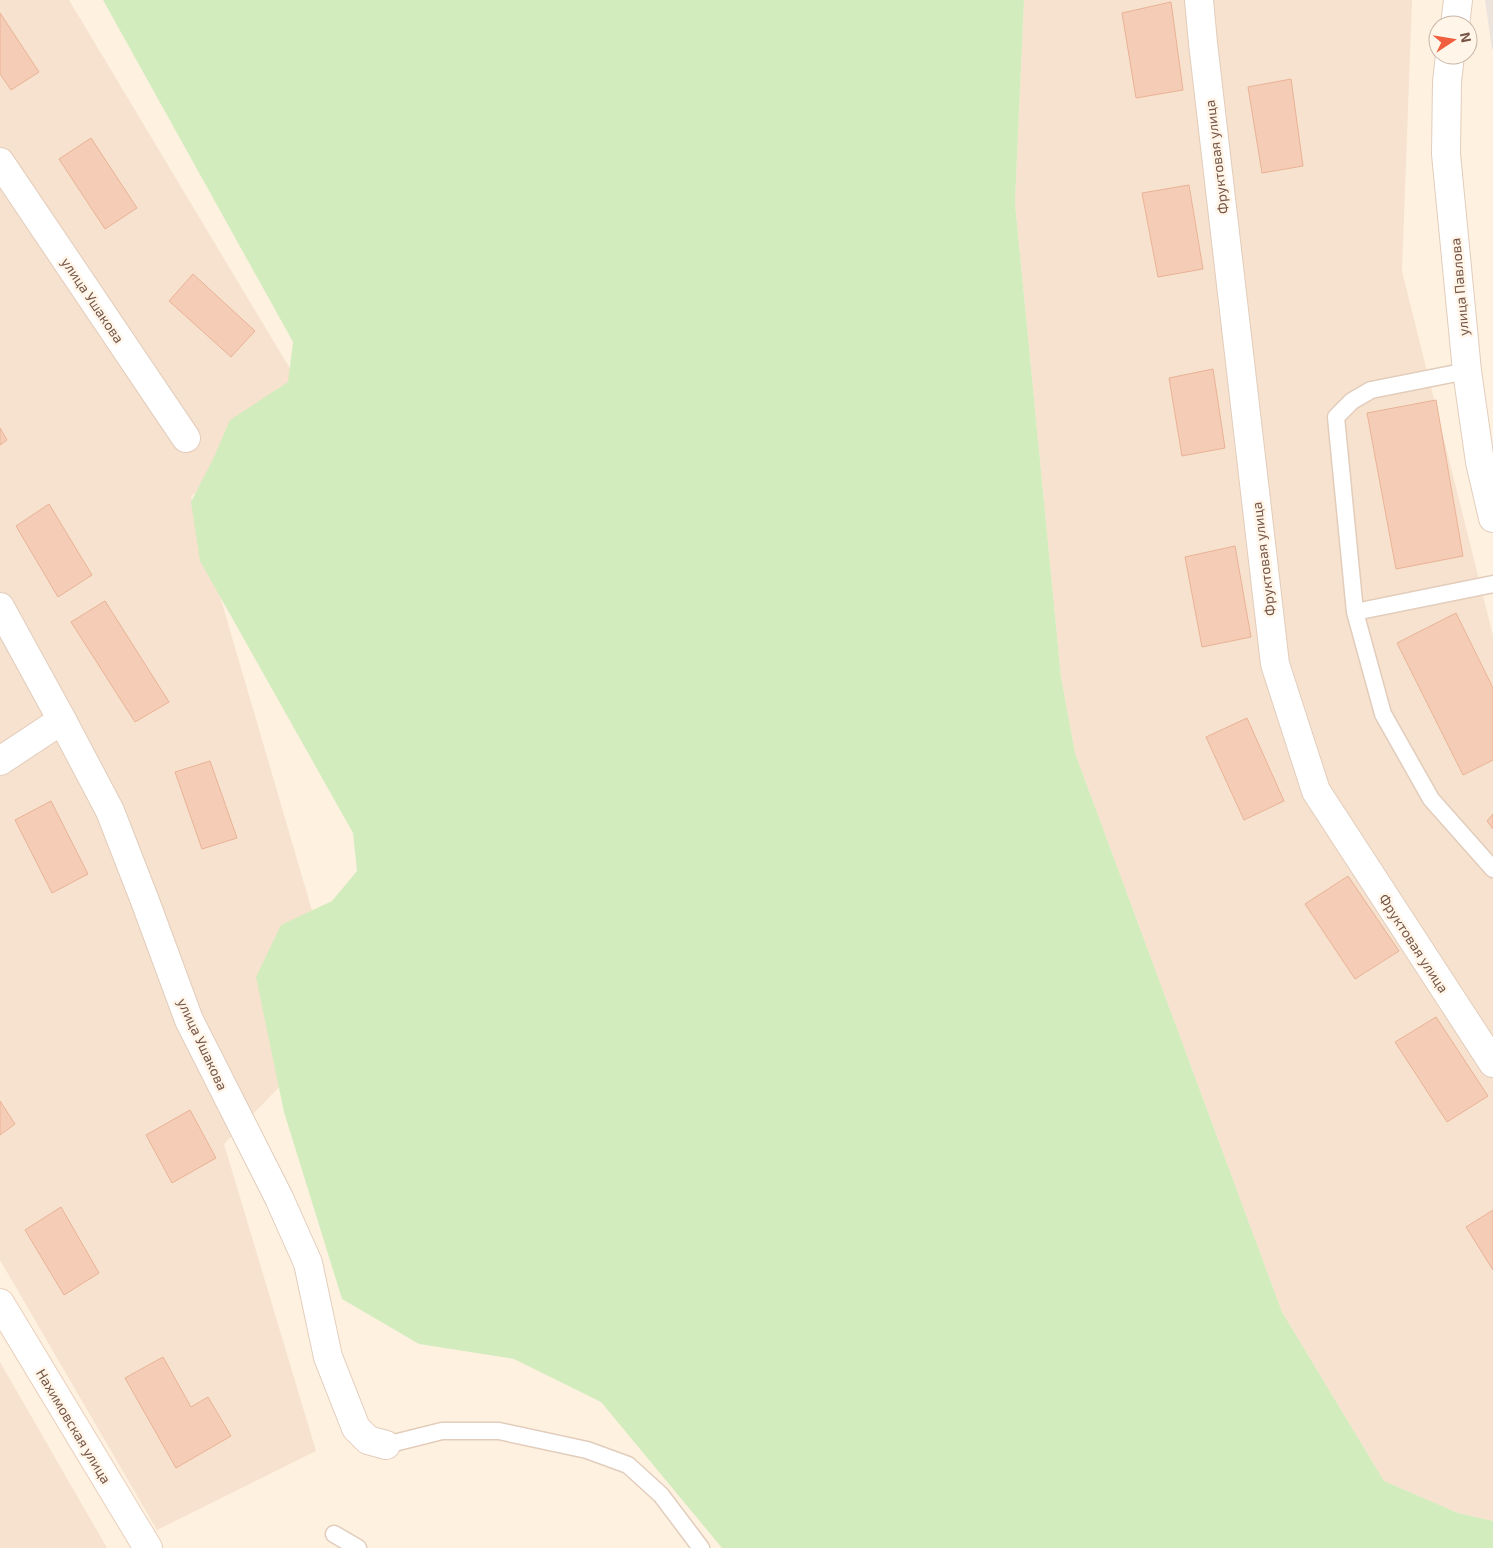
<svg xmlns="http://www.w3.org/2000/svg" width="1493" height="1548" viewBox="0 0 1493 1548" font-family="'Exo 2',sans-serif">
  <rect width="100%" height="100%" fill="#fef1e0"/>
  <path fill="#f6e2ce" d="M 0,0 L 69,0 L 301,387 L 191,497 L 344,1020 L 224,1144 L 316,1451 L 157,1530 L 0,1260 Z
    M 1024,0 L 1412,0 L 1402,271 L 1493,636 L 1493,1521 L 1458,1513 L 1384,1481 L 1282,1312 L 1075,753 L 1061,677 L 1015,203 Z
    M 0,1362 L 107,1548 L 0,1548 Z"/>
  <path fill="#ece3dc" d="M 1485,0 L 1493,0 L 1493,49 L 1492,49 Z"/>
  <path fill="#d3ecbe" d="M 103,0 L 1024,0 L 1015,203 L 1061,677 L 1075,753 L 1282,1312 L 1384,1481 L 1458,1513 L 1493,1521 L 1493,1548 L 722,1548 L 601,1402 L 514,1359 L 419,1344 L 342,1299 L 284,1112 L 256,977 L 281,925 L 332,901 L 357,871 L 353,833 L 200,561 L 191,502 L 214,457 L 230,420 L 288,382 L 293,342 Z"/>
  <path fill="#f5cdb6" stroke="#e9b296" d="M 1171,2 L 1183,90 L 1136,98 L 1122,13 Z
    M 0,13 L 39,72 L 11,90 L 0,74 Z
    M 1291,79 L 1303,166 L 1262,173 L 1248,87 Z
    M 91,138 L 137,208 L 105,229 L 59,159 Z
    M 1189,185 L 1203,269 L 1158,277 L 1142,193 Z
    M 193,274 L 255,331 L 231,357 L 169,301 Z
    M 1213,369 L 1225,448 L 1182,456 L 1169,378 Z
    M 1436,400 L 1463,556 L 1396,569 L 1367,413 Z
    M 0,428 L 7,440 L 0,445 Z
    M 49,504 L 92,575 L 58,597 L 16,526 Z
    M 1235,546 L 1251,637 L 1202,647 L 1185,557 Z
    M 105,601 L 169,702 L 135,722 L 71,622 Z
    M 1456,613 L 1493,688 L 1493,760 L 1463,775 L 1397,643 Z
    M 1247,718 L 1284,801 L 1244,820 L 1206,737 Z
    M 210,761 L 237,838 L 202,849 L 175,772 Z
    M 51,801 L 88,874 L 52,893 L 15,820 Z
    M 1493,814 L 1493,829 L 1487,821 Z
    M 1348,876 L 1399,951 L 1355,979 L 1305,904 Z
    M 1436,1017 L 1488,1096 L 1447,1122 L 1395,1042 Z
    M 0,1101 L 15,1124 L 0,1135 Z
    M 190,1110 L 216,1158 L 172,1183 L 146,1135 Z
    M 61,1207 L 99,1273 L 64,1295 L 25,1230 Z
    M 1493,1210 L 1493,1270 L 1466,1227 Z
    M 163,1357 L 191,1407 L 208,1397 L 231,1436 L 176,1468 L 125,1378 Z"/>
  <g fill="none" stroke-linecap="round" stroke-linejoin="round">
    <defs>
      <path id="service" d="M 1467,371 L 1371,390 L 1352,401 L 1336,417 L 1355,612 L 1383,714 L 1431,799 L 1493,869
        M 1355,612 L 1493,584
        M 386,1445 L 442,1431 L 499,1431 L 587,1450 L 628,1465 L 661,1495 L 701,1548
        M 334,1534 L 358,1548"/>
      <path id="minor" d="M 1199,0 L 1203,43 L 1275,664 L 1316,791 L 1493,1063
        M 0,162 L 186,438
        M 0,607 L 62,720 L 110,811 L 145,901 L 189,1020 L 279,1198 L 308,1263 L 328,1357 L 356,1428 L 368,1440 L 386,1445
        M 0,761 L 62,720"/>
      <path id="tertiary" d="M 1455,25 L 1458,0
        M 1450,55 L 1447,82 L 1446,154 L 1467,371 L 1480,462 L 1493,518"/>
      <path id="secondary" d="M 0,1303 L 148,1548"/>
    </defs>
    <use href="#service" stroke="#e2cdbc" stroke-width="19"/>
    <use href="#minor" stroke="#e2cdbc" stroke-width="30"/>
    <use href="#tertiary" stroke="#e2cdbc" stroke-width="30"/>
    <use href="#secondary" stroke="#eacfbb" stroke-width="30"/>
    <use href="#service" stroke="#fff" stroke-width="16"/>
    <use href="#minor" stroke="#fff" stroke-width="28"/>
    <use href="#tertiary" stroke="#fff" stroke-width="28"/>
    <use href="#secondary" stroke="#fff" stroke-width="28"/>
  </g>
  <g text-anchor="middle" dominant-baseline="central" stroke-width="5" stroke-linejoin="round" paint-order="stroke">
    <g font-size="14" fill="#765546" stroke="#fff5e8">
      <text transform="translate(1216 157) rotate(-97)">Фруктовая улица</text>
      <text transform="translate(1459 287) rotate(-95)">улица Павлова</text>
      <text transform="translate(93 300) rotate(56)">улица Ушакова</text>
      <text transform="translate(1263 559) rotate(-97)">Фруктовая улица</text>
      <text transform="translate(1414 943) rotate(57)">Фруктовая улица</text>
      <text transform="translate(203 1044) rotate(65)">улица Ушакова</text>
      <text transform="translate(74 1426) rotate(59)">Нахимовская улица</text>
    </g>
  </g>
  <g transform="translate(1453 40) rotate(78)"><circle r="24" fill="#fff5e8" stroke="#c8b5a7"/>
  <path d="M0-4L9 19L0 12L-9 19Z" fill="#f05e3d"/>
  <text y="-8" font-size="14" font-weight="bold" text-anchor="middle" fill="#765546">N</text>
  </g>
</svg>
